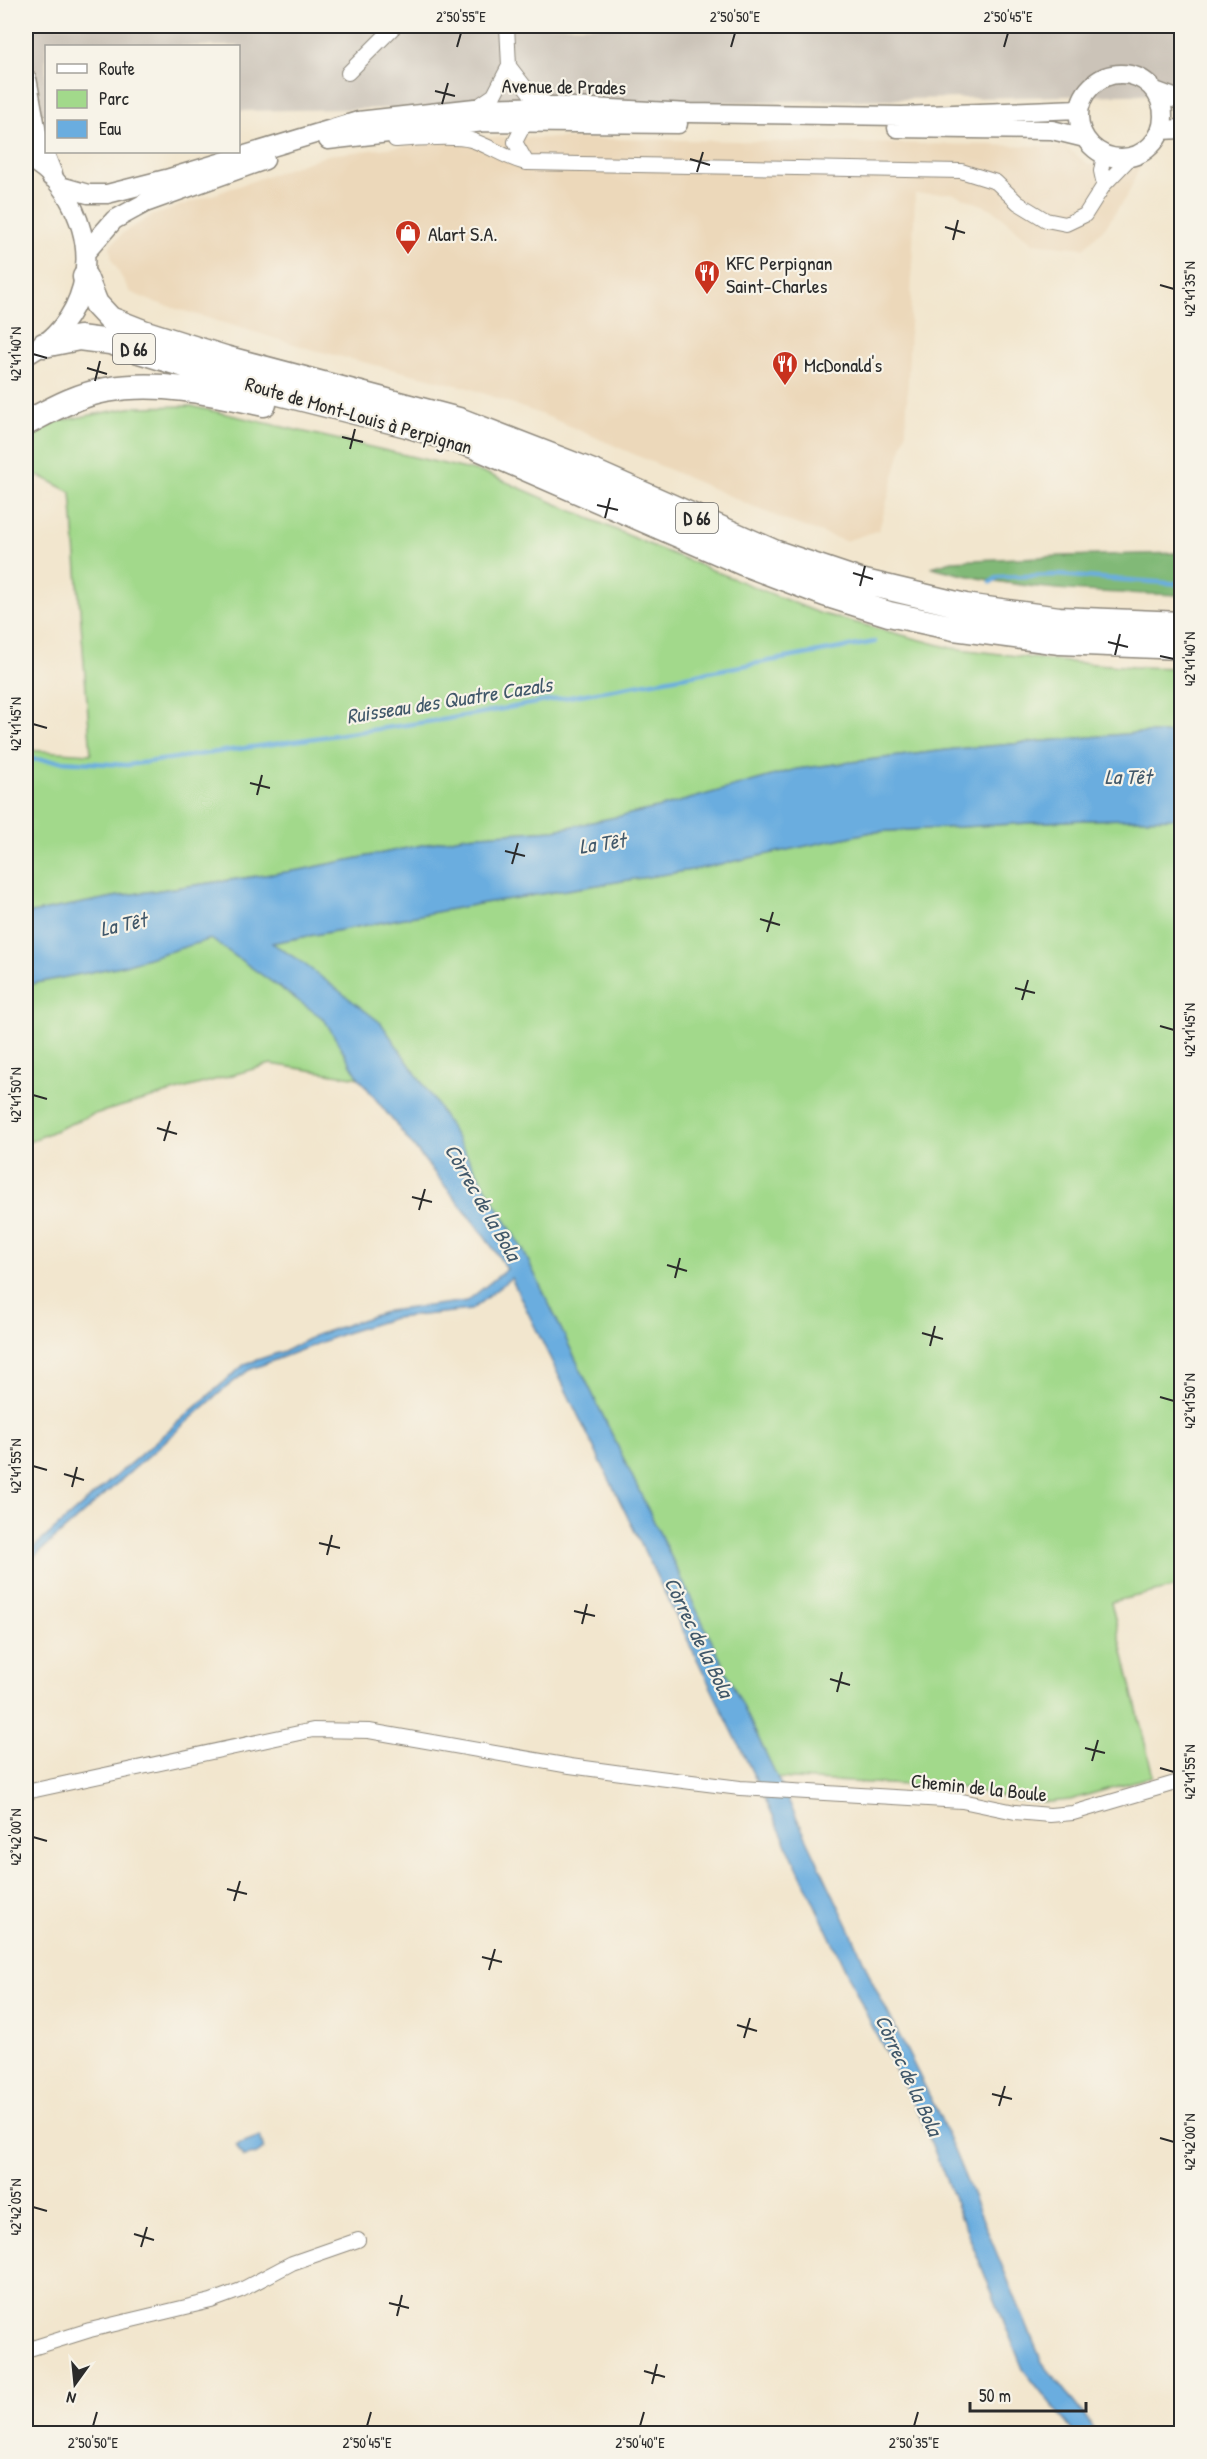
<svg xmlns="http://www.w3.org/2000/svg" width="1207" height="2459" viewBox="0 0 1207 2459" font-family="'Patrick Hand',sans-serif">
  <rect width="100%" height="100%" fill="#f7f3e8"/>
  <filter id="ink" filterUnits="userSpaceOnUse"><feTurbulence type="fractalNoise" baseFrequency=".0167" numOctaves="2"/><feDisplacementMap in="SourceGraphic" scale="12" xChannelSelector="R" yChannelSelector="G"/><feConvolveMatrix kernelMatrix="1 2 1 2 8 2 1 2 1" color-interpolation-filters="sRGB"/></filter>
  <filter id="wash" filterUnits="userSpaceOnUse"><feTurbulence type="fractalNoise" baseFrequency=".008" numOctaves="4" result="noise"/><feDisplacementMap in="SourceGraphic" scale="24" xChannelSelector="R" yChannelSelector="G"/><feGaussianBlur stdDeviation="1.35" result="paint"/><feColorMatrix in="noise" values="0 0 0 0 0 0 0 0 0 0 0 0 0 0 0 0 0 1.4 0 .05"/><feComposite in="paint" operator="in"/></filter>
  <g filter="url(#wash)">
    <rect width="100%" height="100%" fill="#f2e6ce"/>
    <path fill="#ecd8ba" d="M 484,137 L 1046,146 L 1066,147 L 1089,165 L 1141,164 L 1129,192 L 1107,225 L 1084,248 L 1033,243 L 992,209 L 952,193 L 915,194 L 906,433 L 879,530 L 845,541 L 787,521 L 551,418 L 469,388 L 314,350 L 151,301 L 130,292 L 112,260 L 110,246 L 124,232 L 151,216 L 328,155 Z"/>
    <path fill="#cbc3b8" d="M 26,26 L 1181,26 L 1181,94 L 239,111 L 238,46 L 46,46 L 46,115 L 26,115 Z"/>
    <path fill="#a2d98b" stroke="#66825b" stroke-width="1.5" d="M 191,406 L 488,474 L 655,547 L 819,613 L 951,648 L 1057,661 L 1133,667 L 1181,668 L 1181,733 L 1136,733 L 955,749 L 797,769 L 658,808 L 555,830 L 466,836 L 300,870 L 119,896 L 26,914 L 26,750 L 91,754 L 71,492 L 40,476 L 26,478 L 26,439 L 54,422 L 134,407 Z
      M 1181,818 L 1181,1586 L 1111,1602 L 1153,1776 L 1070,1800 L 1050,1802 L 1016,1800 L 964,1788 L 777,1778 L 523,1250 L 271,943 L 484,903 L 697,869 L 872,832 L 1082,820 Z
      M 211,939 L 325,1019 L 359,1078 L 271,1064 L 91,1115 L 26,1143 L 26,985 L 121,966 Z"/>
    <path fill="#81b977" stroke="#567251" stroke-width="1.5" d="M 1181,553 L 1181,595 C 1097,593 1014,590 932,567 L 952,561 L 1063,556 Z"/>
    <path fill="#6aaddf" stroke="#4a6c85" stroke-width="1.5" d="M 1136,733 L 1181,733 L 1181,818 L 1082,820 L 872,832 L 698,869 L 484,903 L 272,943 L 303,963 L 381,1023 L 434,1100 L 523,1250 L 782,1787 L 852,1934 L 872,1981 L 940,2117 L 1042,2362 L 1098,2433 L 1074,2433 L 1023,2369 L 921,2118 L 871,2024 L 760,1788 L 511,1278 L 471,1310 L 394,1318 L 345,1333 L 249,1370 L 223,1390 L 26,1564 L 26,1554 L 245,1364 L 287,1350 L 316,1335 L 388,1311 L 467,1301 L 507,1269 L 484,1235 L 359,1078 L 324,1019 L 211,939 L 121,966 L 26,985 L 26,914 L 119,896 L 300,870 L 466,836 L 555,830 L 658,808 L 797,769 L 955,749 Z
      M 260,2136 L 264,2149 L 255,2155 L 243,2157 L 236,2145 Z"/>
    <g fill="none" stroke-linecap="round" stroke-linejoin="round">
      <path stroke="#6aaddf" stroke-width="4.5" d="M 991,582 L 998,577 L 1057,575 L 1182,584
        M 26,759 L 127,765 L 447,719 L 875,642"/>
    </g>
  </g>
  <g filter="url(#ink)">
    <g fill="none" stroke-linecap="round" stroke-linejoin="round">
      <defs>
        <path id="street" d="M 509,66 L 532,96 L 550,105
          M 348,73 L 395,26
          M 475,108 L 494,95 L 509,66 L 507,26
          M 526,121 L 515,142 L 527,163
          M 395,140 C 414,139 454,135 471,140 C 491,146 506,159 527,163 L 961,171 L 996,182 L 1018,203 L 1046,220 L 1066,224 L 1085,215 L 1104,185 L 1131,157
          M 1104,185 L 1101,171 L 1104,155
          M 26,1792 L 313,1730 L 369,1731 L 570,1766 L 659,1778 L 740,1788 L 962,1801 L 1015,1812 L 1050,1815 L 1073,1813 L 1182,1781
          M 26,2350 L 90,2330 L 211,2301 L 241,2290 L 292,2263 L 358,2240"/>
        <path id="secondary" d="M1079 116a42 42 0 1 1 84 0a42 42 0 1 1-84 0Z
          M 1155,91 L 1182,101
          M 897,128 L 1052,130 L 1085,138
          M 1161,130 L 1182,129
          M 328,140 L 484,122 L 678,124
          M 26,158 C 44,166 58,181 68,198 C 102,257 85,323 26,356
          M 60,186 L 88,194 L 107,194 L 166,179 L 358,121 L 475,108 L 552,106 L 690,113 L 902,116 L 1079,109
          M 86,252 L 114,220 L 145,203 L 265,160"/>
        <path id="primary" d="M 26,81 L 36,136 L 52,176"/>
        <path id="highway" d="M 85,277 L 96,304 L 110,319 L 143,332 L 225,358 L 459,420 L 598,474 L 774,552 L 860,581 L 965,606 L 1059,619 L 1182,624
          M 44,345 L 79,338 L 110,342 L 263,389 L 407,425 L 474,446 L 743,563 L 825,594 L 889,614 L 954,628 L 1060,642 L 1182,647
          M 26,423 C 51,410 77,395 106,390 C 158,380 214,393 264,404"/>
      </defs>
      <use href="#street" stroke="#8e887c" stroke-width="16"/>
      <use href="#secondary" stroke="#8e887c" stroke-width="21"/>
      <use href="#primary" stroke="#8e887c" stroke-width="24"/>
      <use href="#highway" stroke="#8e887c" stroke-width="27"/>
      <use href="#street" stroke="#fff" stroke-width="14"/>
      <use href="#secondary" stroke="#fff" stroke-width="18"/>
      <use href="#primary" stroke="#fff" stroke-width="21"/>
      <use href="#highway" stroke="#fff" stroke-width="24"/>
    </g>
  </g>
  <path fill="none" stroke="#2b2b2b" stroke-width="2" d="M 457,47 L 461,33M 731,47 L 735,33M 1004,47 L 1008,33M 435,91 L 455,96M 442,104 L 448,83M 690,159 L 710,165M 697,172 L 703,152M 945,227 L 965,233M 953,240 L 958,220M 1160,285 L 1174,289M 33,354 L 47,358M 87,368 L 107,374M 95,381 L 100,361M 342,437 L 363,442M 350,449 L 355,429M 597,505 L 618,510M 605,518 L 610,498M 853,573 L 873,579M 860,586 L 865,566M 1108,642 L 1128,647M 1115,655 L 1120,634M 1160,656 L 1174,659M 33,724 L 47,728M 250,783 L 270,788M 257,795 L 262,775M 505,851 L 525,856M 512,864 L 518,843M 760,919 L 780,925M 767,932 L 773,912M 1015,988 L 1035,993M 1022,1000 L 1028,980M 1160,1026 L 1174,1030M 33,1095 L 47,1099M 157,1128 L 177,1134M 164,1141 L 170,1121M 412,1197 L 432,1202M 419,1210 L 425,1189M 667,1265 L 687,1271M 675,1278 L 680,1258M 922,1333 L 943,1339M 930,1346 L 935,1326M 1160,1397 L 1174,1401M 33,1466 L 47,1470M 64,1474 L 84,1480M 72,1487 L 77,1467M 319,1543 L 340,1548M 327,1555 L 332,1535M 574,1611 L 595,1616M 582,1624 L 587,1604M 830,1679 L 850,1685M 837,1692 L 842,1672M 1085,1748 L 1105,1753M 1092,1761 L 1098,1740M 1160,1768 L 1174,1772M 33,1837 L 47,1841M 227,1889 L 247,1894M 234,1901 L 240,1881M 482,1957 L 502,1962M 489,1970 L 495,1949M 737,2025 L 757,2031M 744,2038 L 750,2018M 992,2094 L 1012,2099M 999,2106 L 1005,2086M 1160,2138 L 1174,2142M 33,2207 L 47,2211M 134,2234 L 154,2240M 141,2247 L 147,2227M 389,2303 L 409,2308M 397,2316 L 402,2295M 644,2371 L 665,2377M 652,2384 L 657,2364M 93,2426 L 97,2412M 367,2426 L 371,2412M 640,2426 L 644,2412M 914,2426 L 918,2412"/>
  <defs>
    <symbol id="shop-pin" viewBox="-11 -11 22 30"><path d="M0 17L-7.5 6A9.5 9.5 0 1 1 7.5 6Z" fill="#c8321e" stroke="#f7f3e8"/><path d="M-5-2.5h2.3a2.7 3.5 0 0 1 5.4 0H5L5.5 6h-11ZM-1.5-2.5h3a1.5 2.3 0 0 0-3 0Z" fill="#fff"/></symbol>
    <symbol id="restaurant-pin" viewBox="-11 -11 22 30"><path d="M0 17L-7.5 6A9.5 9.5 0 1 1 7.5 6Z" fill="#c8321e" stroke="#f7f3e8"/><path d="M-5-6h1v4h1v-4h1v4h1v-4h1v5L-1.5 .5V6h-2V.5L-5-1ZM5-6V6H3V1.5H1.5Q1.5-4 5-6Z" fill="#fff"/></symbol>
  </defs>
  <g fill-rule="evenodd">
    <use href="#shop-pin" x="393" y="218" width="30" height="40"/>
    <use href="#restaurant-pin" x="692" y="258" width="30" height="40"/>
    <use href="#restaurant-pin" x="770" y="349" width="30" height="40"/>
  </g>
  <g text-anchor="middle" dominant-baseline="central" stroke-width="4.5" stroke-linejoin="round" paint-order="stroke">
    <g fill="#f7f3e8" stroke="#686764" stroke-width="1.5">
      <rect x="113" y="334" width="42" height="30" rx="4.5"/>
      <rect x="676" y="503" width="42" height="30" rx="4.5"/>
    </g>
    <g font-size="18" font-weight="bold" fill="#2b2b2b">
      <text x="134" y="349">D 66</text>
      <text x="697" y="518">D 66</text>
    </g>
    <g font-size="20" fill="#2b2b2b" stroke="#f7f3e8">
      <text transform="translate(564 86) rotate(1)">Avenue de Prades</text>
      <text transform="translate(359 415) rotate(16)">Route de Mont-Louis à Perpignan</text>
      <text transform="translate(979 1787) rotate(6)">Chemin de la Boule</text>
    </g>
    <g font-size="20" fill="#2b2b2b" stroke="#f7f3e8" text-anchor="start">
      <text x="428" y="233">Alart S.A.</text>
      <text x="726" y="262">KFC Perpignan<tspan x="726" dy="23">Saint-Charles</tspan></text>
      <text x="804" y="364">McDonald's</text>
    </g>
    <g font-size="21" font-style="italic" fill="#41586a" stroke="#f7f3e8">
      <text transform="translate(449 700) rotate(-9)">Ruisseau des Quatre Cazals</text>
      <text x="1128" y="776">La Têt</text>
      <text transform="translate(602 843) rotate(-8)">La Têt</text>
      <text transform="translate(123 924) rotate(-12)">La Têt</text>
      <text transform="translate(483 1202) rotate(60)">Còrrec de la Bola</text>
      <text transform="translate(699 1637) rotate(64)">Còrrec de la Bola</text>
      <text transform="translate(909 2075) rotate(65)">Còrrec de la Bola</text>
    </g>
  </g>
  <rect width="1207" height="2459" fill="none" stroke="#f7f3e8" stroke-width="66"/>
  <rect x="45" y="45" width="195" height="108" fill="#f7f3e8" stroke="#a5a39c" stroke-width="1.5"/>
  <rect x="57" y="64" width="30" height="9" fill="#ffffff" stroke="#a5a39c" stroke-width="1.5"/>
  <text x="99" y="75" font-size="18" fill="#2b2b2b">Route</text>
  <rect x="57" y="90" width="30" height="18" fill="#a2d98b" stroke="#a5a39c" stroke-width="1.5"/>
  <text x="99" y="105" font-size="18" fill="#2b2b2b">Parc</text>
  <rect x="57" y="120" width="30" height="18" fill="#6aaddf" stroke="#a5a39c" stroke-width="1.5"/>
  <text x="99" y="135" font-size="18" fill="#2b2b2b">Eau</text>
  <g transform="translate(75 2384) rotate(195)" stroke="#f7f3e8" stroke-width="4.5" paint-order="stroke">
  <path d="M0-4.5L10 22L0 15L-10 22Z" fill="#2b2b2b"/>
  <text y="-9" font-size="16" font-weight="bold" text-anchor="middle" fill="#2b2b2b">N</text>
  </g>
  <path d="M970 2402v9h116v-9" fill="none" stroke="#2b2b2b" stroke-width="3"/>
  <text x="979" y="2402" font-size="18" fill="#2b2b2b" stroke="#f7f3e8" stroke-width="4.5" paint-order="stroke">50 m</text>
  <rect x="33" y="33" width="1141" height="2393" fill="none" stroke="#2b2b2b" stroke-width="2"/>
  <g font-size="15" text-anchor="middle" fill="#2b2b2b">
    <text x="461" y="22">2°50'55"E</text>
    <text x="735" y="22">2°50'50"E</text>
    <text x="1008" y="22">2°50'45"E</text>
    <text transform="translate(1190 289) rotate(-90)" y="5">42°41'35"N</text>
    <text transform="translate(16 354) rotate(-90)" y="5">42°41'40"N</text>
    <text transform="translate(1190 659) rotate(-90)" y="5">42°41'40"N</text>
    <text transform="translate(16 724) rotate(-90)" y="5">42°41'45"N</text>
    <text transform="translate(1190 1030) rotate(-90)" y="5">42°41'45"N</text>
    <text transform="translate(16 1095) rotate(-90)" y="5">42°41'50"N</text>
    <text transform="translate(1190 1401) rotate(-90)" y="5">42°41'50"N</text>
    <text transform="translate(16 1466) rotate(-90)" y="5">42°41'55"N</text>
    <text transform="translate(1190 1772) rotate(-90)" y="5">42°41'55"N</text>
    <text transform="translate(16 1837) rotate(-90)" y="5">42°42'00"N</text>
    <text transform="translate(1190 2142) rotate(-90)" y="5">42°42'00"N</text>
    <text transform="translate(16 2207) rotate(-90)" y="5">42°42'05"N</text>
    <text x="93" y="2448">2°50'50"E</text>
    <text x="367" y="2448">2°50'45"E</text>
    <text x="640" y="2448">2°50'40"E</text>
    <text x="914" y="2448">2°50'35"E</text>
  </g>
</svg>
